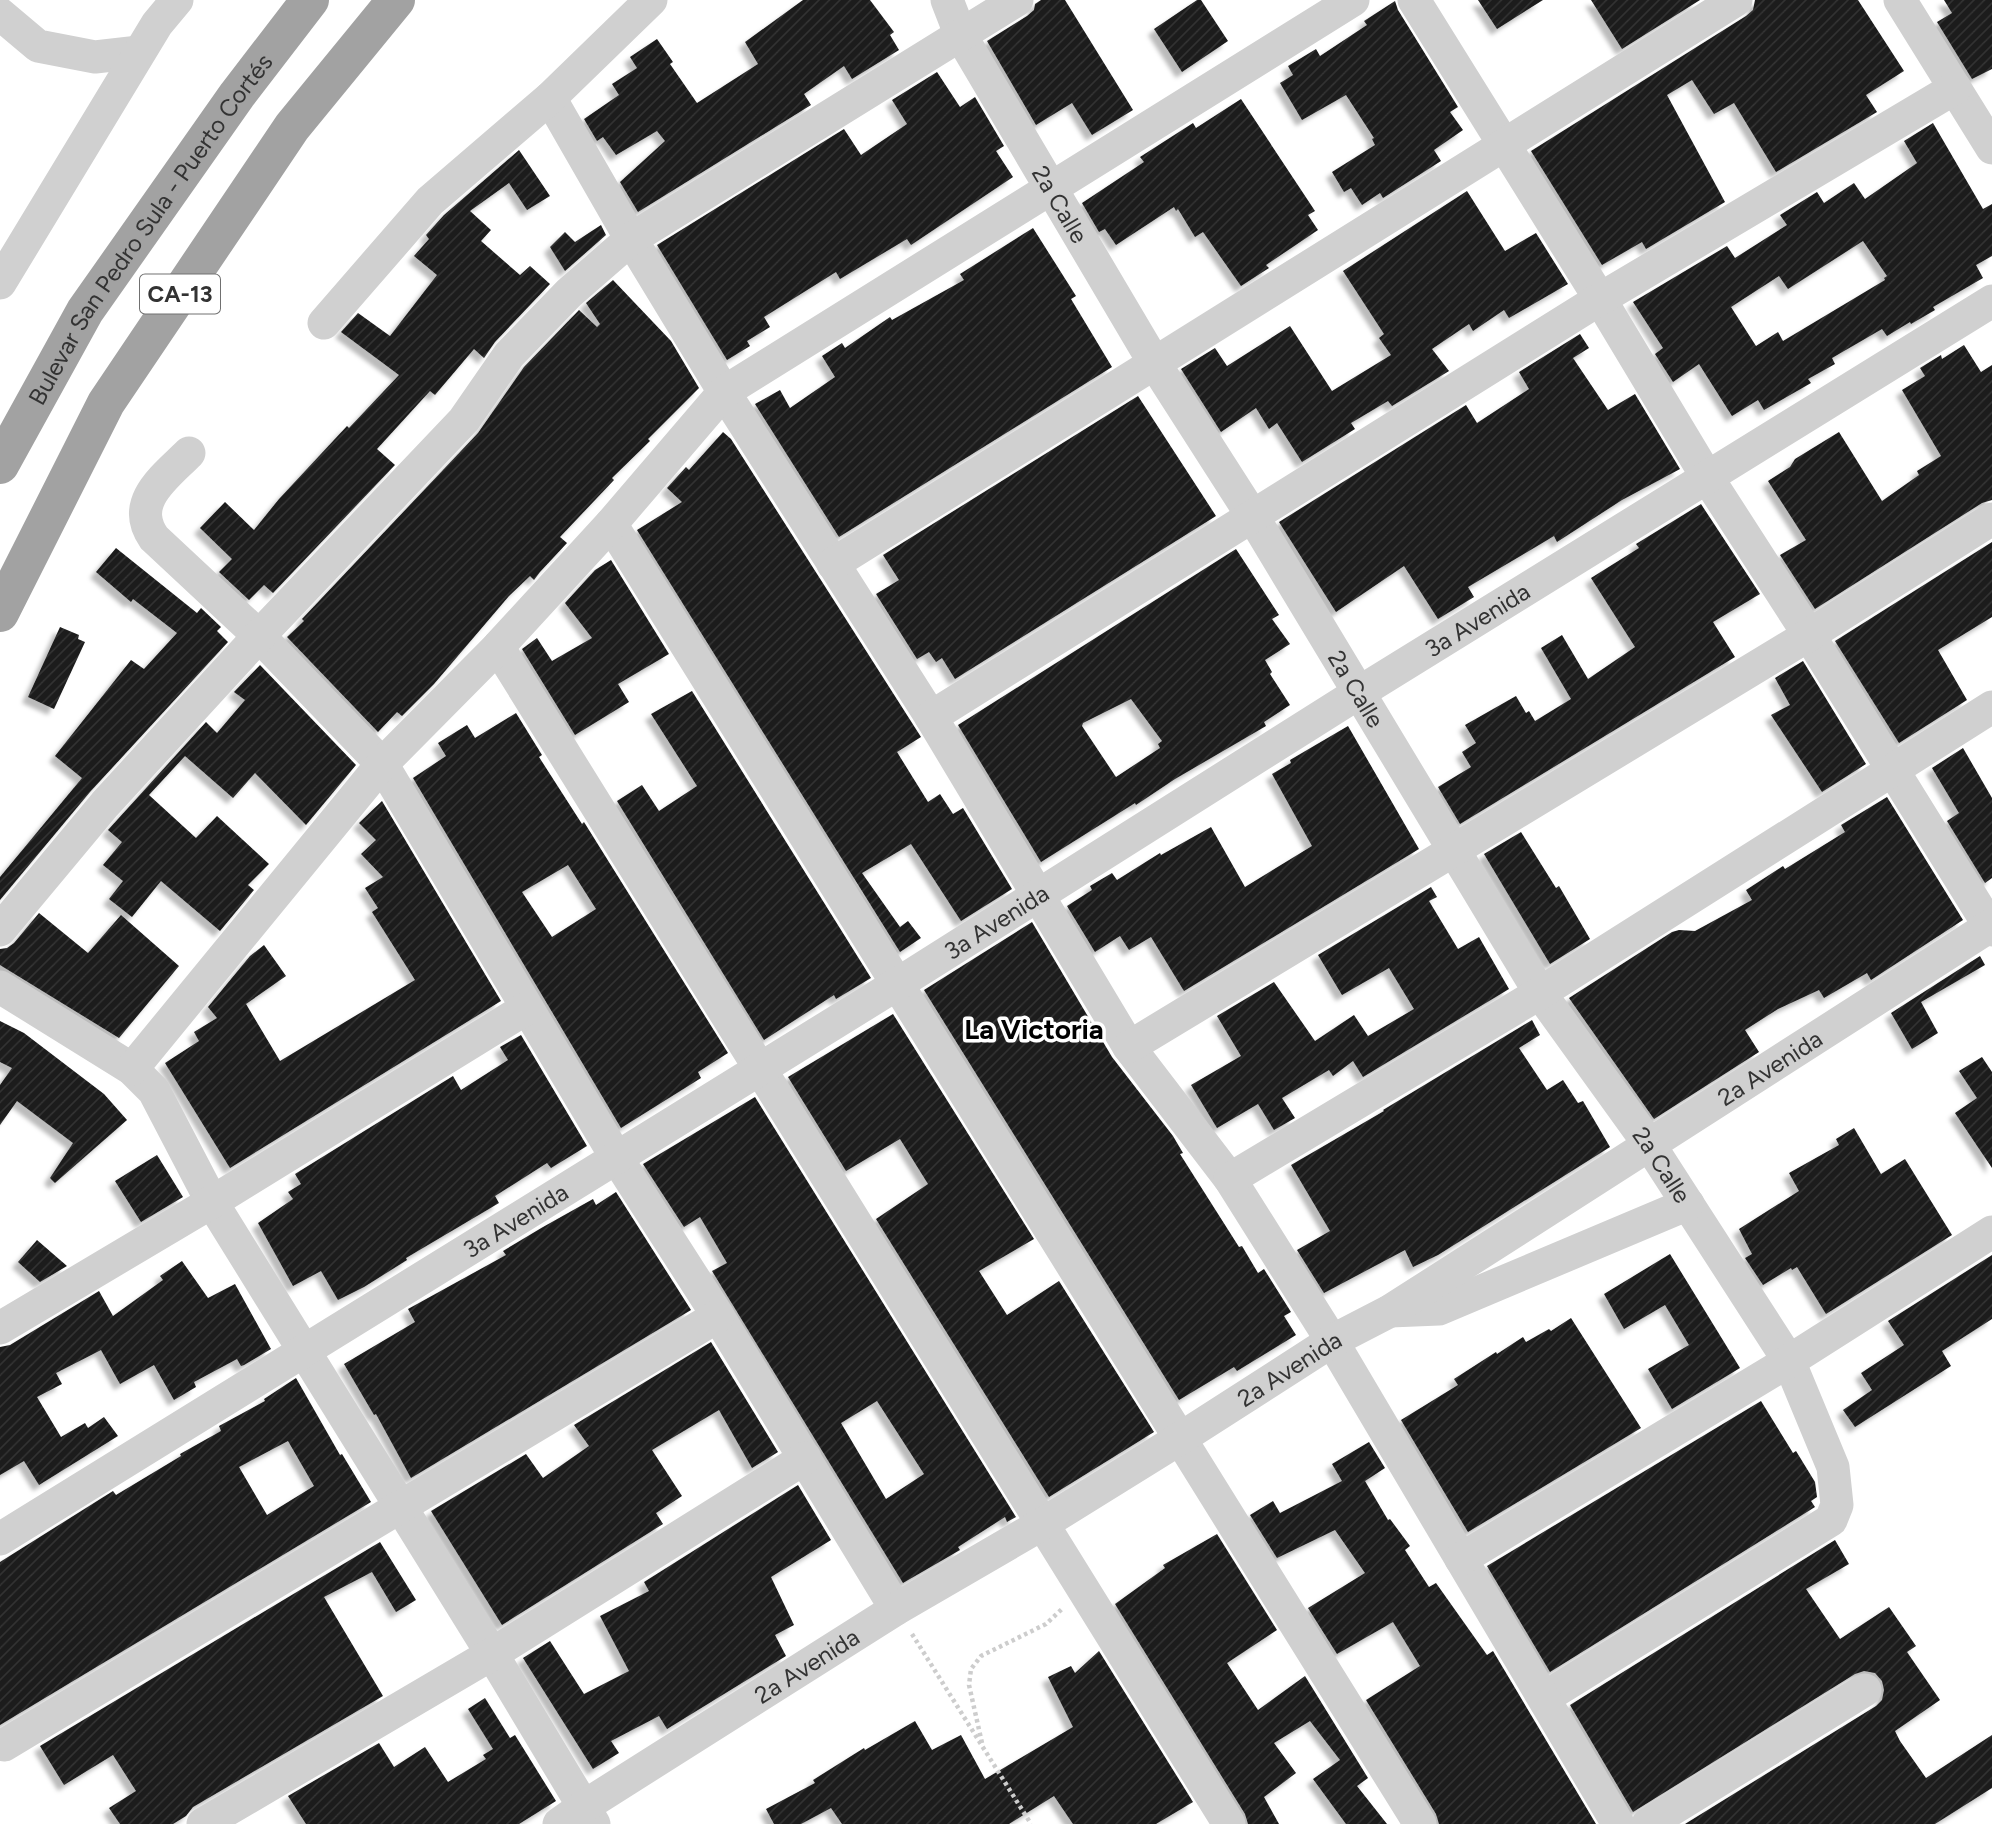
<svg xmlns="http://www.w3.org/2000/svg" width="1992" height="1824" viewBox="0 0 1992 1824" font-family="Figtree,sans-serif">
  <defs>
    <pattern id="building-hatch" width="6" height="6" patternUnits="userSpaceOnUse" patternTransform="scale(1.75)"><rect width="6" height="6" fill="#1a1a1a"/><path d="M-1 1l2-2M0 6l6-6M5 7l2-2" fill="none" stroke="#333"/></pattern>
    <filter id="shadow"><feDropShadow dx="-6" dy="6" stdDeviation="2" flood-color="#0004"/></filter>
  </defs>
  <rect width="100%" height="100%" fill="#fff"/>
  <path fill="url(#building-hatch)" fill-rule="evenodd" filter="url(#shadow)" d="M 803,0 L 870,0 L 894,32 L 890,35 L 899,50 L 852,79 L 844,66 L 804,94 L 811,105 L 638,212 L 620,182 L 665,141 L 657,131 L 616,155 L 603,137 L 597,141 L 584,119 L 619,95 L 612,84 L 637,68 L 630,57 L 657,39 L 673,62 L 670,64 L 697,103 L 758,64 L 745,42 Z
    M 1041,0 L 1065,0 L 1133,110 L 1092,135 L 1072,103 L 1036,125 L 987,41 L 1027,16 L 1034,10 L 1035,4 Z
    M 1197,0 L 1201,0 L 1228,41 L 1182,72 L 1154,29 Z
    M 1478,0 L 1543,0 L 1497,29 Z
    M 1591,0 L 1700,0 L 1622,49 Z
    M 1755,0 L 1858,0 L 1904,71 L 1866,95 L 1877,112 L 1776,172 L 1734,103 L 1714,114 L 1692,80 L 1667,95 L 1725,202 L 1646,249 L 1642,242 L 1602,265 L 1531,151 L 1746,16 L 1753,10 Z
    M 1944,0 L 1992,0 L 1992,69 L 1972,79 L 1937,22 L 1952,13 Z
    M 1395,1 L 1398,10 L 1458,107 L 1450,112 L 1463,130 L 1434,150 L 1441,161 L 1383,198 L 1380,193 L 1362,205 L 1351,188 L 1344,192 L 1332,172 L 1375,145 L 1372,139 L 1374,138 L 1346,95 L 1302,120 L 1280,83 L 1293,75 L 1288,66 L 1316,49 L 1320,56 L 1367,25 L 1364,21 Z
    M 937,72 L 960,107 L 975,97 L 1004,146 L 996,151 L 1013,177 L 911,245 L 907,239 L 840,279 L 836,272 L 764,317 L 770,327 L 747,341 L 750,346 L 727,360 L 657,245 L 844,129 L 861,155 L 907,124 L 892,100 Z
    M 1241,99 L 1315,211 L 1308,215 L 1318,230 L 1266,265 L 1269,268 L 1241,286 L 1203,232 L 1195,237 L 1178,209 L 1176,211 L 1174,207 L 1116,245 L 1105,229 L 1099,232 L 1082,203 L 1144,162 L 1140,157 L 1193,123 L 1196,128 Z
    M 1933,123 L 1983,209 L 1992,204 L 1992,256 L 1976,265 L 1983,278 L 1933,307 L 1935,310 L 1911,324 L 1910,322 L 1887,336 L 1882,329 L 1832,358 L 1835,364 L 1808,379 L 1811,383 L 1764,410 L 1758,400 L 1732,416 L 1699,364 L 1673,382 L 1655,354 L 1663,348 L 1633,302 L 1727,246 L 1735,258 L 1787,225 L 1780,215 L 1817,192 L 1824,203 L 1854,183 L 1865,199 L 1917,163 L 1904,141 ZM 1863,241 L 1887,276 L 1884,278 L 1885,280 L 1783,341 L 1778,332 L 1756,346 L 1731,307 L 1779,276 L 1788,289 Z
    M 519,150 L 550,196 L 527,210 L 509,183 L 470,211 L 491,230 L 481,241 L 520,275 L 530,266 L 550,284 L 495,342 L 484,358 L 474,349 L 435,395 L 430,391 L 377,449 L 395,465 L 273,593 L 264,585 L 249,600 L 219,572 L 232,559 L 200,528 L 225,502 L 254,530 L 279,499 L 347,426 L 349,428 L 399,375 L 341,332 L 358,313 L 390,336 L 437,275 L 414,256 L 429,239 L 426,235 L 444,215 Z
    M 1467,191 L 1505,251 L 1536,233 L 1568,284 L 1509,318 L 1504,310 L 1473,331 L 1469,324 L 1432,349 L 1449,371 L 1392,406 L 1388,401 L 1351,423 L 1355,429 L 1302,462 L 1277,423 L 1269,429 L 1256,408 L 1221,432 L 1181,369 L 1215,348 L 1227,366 L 1290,326 L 1332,391 L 1391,355 L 1379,338 L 1384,334 L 1343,271 Z
    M 601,225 L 606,235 L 565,271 L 550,247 L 565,232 L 575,242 Z
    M 1033,228 L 1076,296 L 1071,299 L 1112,367 L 839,537 L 755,404 L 780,390 L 790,408 L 835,377 L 822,356 L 842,343 L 845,348 L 890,317 L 892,320 L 964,280 L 960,274 Z
    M 613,280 L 671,341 L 699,388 L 648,439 L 650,441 L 612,478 L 614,480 L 560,537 L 567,543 L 540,572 L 534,580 L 530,576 L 509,596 L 434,684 L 402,716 L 397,712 L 378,732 L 287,637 L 304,621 L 302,619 L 478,433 L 524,367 L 579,310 L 597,327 L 600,324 L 586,303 Z
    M 1580,334 L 1589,348 L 1573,358 L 1608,410 L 1635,394 L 1680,469 L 1622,500 L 1557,542 L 1554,536 L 1468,587 L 1474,597 L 1438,619 L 1404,566 L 1336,612 L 1279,522 L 1466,405 L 1477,423 L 1529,389 L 1519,372 Z
    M 1964,345 L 1981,372 L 1992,365 L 1992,500 L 1982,503 L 1815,609 L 1780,555 L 1806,540 L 1768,481 L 1790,467 L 1795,459 L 1839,432 L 1882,501 L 1919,475 L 1917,471 L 1941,456 L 1902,390 L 1925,376 L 1920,368 L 1941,355 L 1942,359 Z
    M 1138,396 L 1216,516 L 955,679 L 942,658 L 936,662 L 929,652 L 917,659 L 876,594 L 899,580 L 883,555 Z
    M 723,432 L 731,439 L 921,737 L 897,752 L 928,802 L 940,794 L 953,814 L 963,808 L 1012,889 L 961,921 L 911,844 L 862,873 L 900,927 L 908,921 L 921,938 L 900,952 L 637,530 L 682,502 L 667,488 L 686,467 L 689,470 Z
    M 1701,504 L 1760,594 L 1713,622 L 1735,657 L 1460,824 L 1438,787 L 1471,767 L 1462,752 L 1476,743 L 1465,725 L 1516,696 L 1526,713 L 1529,711 L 1535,721 L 1571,699 L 1541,648 L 1562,635 L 1588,679 L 1635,647 L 1591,578 L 1639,548 L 1636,544 Z
    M 1992,542 L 1992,617 L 1938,650 L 1967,700 L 1899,743 L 1835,641 Z
    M 116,548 L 197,613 L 201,608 L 221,627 L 217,631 L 228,642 L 90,792 L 0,900 L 0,877 L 82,778 L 55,756 L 131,660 L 144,669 L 177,633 L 133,599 L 131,602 L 96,572 Z
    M 1236,549 L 1279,615 L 1272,619 L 1290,644 L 1265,660 L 1272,672 L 1270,674 L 1290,705 L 1264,722 L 1266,726 L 1175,779 L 1136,805 L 1135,803 L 1041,862 L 958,725 ZM 1131,699 L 1162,741 L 1158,744 L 1160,748 L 1116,777 L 1082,726 L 1083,723 Z
    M 611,560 L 669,654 L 618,684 L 629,702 L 575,735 L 522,649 L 537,638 L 552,661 L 592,638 L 565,603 L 595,570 Z
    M 60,627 L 79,635 L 78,639 L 85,642 L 54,709 L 28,697 Z
    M 1803,661 L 1866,764 L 1822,792 L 1771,715 L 1790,705 L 1775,678 Z
    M 260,665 L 356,765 L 306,825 L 255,773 L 233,798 L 185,756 L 149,795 L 196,838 L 217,816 L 269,864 L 248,885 L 254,890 L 220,931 L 161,881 L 132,917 L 109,899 L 123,881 L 103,865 L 122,842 L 108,830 L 206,722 L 217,733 L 245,700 L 234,692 Z
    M 692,691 L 871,978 L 836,999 L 834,995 L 764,1040 L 617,801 L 642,785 L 659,811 L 697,786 L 651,714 Z
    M 516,713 L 542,755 L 539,757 L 582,824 L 584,822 L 728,1053 L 698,1072 L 701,1078 L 621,1128 L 413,778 L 446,756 L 438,743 L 467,725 L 475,738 ZM 568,865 L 596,909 L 552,937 L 522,892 Z
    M 1348,726 L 1419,849 L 1184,991 L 1151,937 L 1129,950 L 1120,936 L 1095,952 L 1067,906 L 1092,890 L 1090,886 L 1112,873 L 1117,880 L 1160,853 L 1161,855 L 1211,827 L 1245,887 L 1312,846 L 1272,774 L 1291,763 L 1290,760 Z
    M 1963,748 L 1992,798 L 1992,878 L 1985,883 L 1947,821 L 1959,813 L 1932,768 Z
    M 1887,797 L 1963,920 L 1871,980 L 1867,973 L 1824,998 L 1819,990 L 1778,1009 L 1745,1030 L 1759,1052 L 1654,1119 L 1569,998 L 1672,932 L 1679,930 L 1695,931 L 1752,900 L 1746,890 L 1783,866 L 1785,869 L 1845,832 L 1841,825 Z
    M 382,801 L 501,1001 L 230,1168 L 165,1063 L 199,1041 L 194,1032 L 217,1018 L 208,1007 L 250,956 L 264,945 L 286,976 L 246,1004 L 280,1061 L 415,980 L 372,912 L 378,908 L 365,888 L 383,877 L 361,854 L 376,840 L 359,823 Z
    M 1521,832 L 1556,888 L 1559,886 L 1590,939 L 1550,964 L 1484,854 Z
    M 1431,887 L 1437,897 L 1429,901 L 1458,949 L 1479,937 L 1509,989 L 1363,1077 L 1353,1061 L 1333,1076 L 1329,1070 L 1282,1098 L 1295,1118 L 1274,1130 L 1258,1104 L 1217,1128 L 1191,1085 L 1241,1056 L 1217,1016 L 1274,982 L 1315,1041 L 1354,1015 L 1368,1036 L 1414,1009 L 1389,968 L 1342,995 L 1318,955 Z
    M 39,913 L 88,953 L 121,915 L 179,966 L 119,1038 L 0,965 L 0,949 L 7,948 L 14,943 Z
    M 1032,922 L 1112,1057 L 1173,1136 L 1183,1153 L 1180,1154 L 1239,1247 L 1242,1246 L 1258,1273 L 1264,1269 L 1291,1312 L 1284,1316 L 1296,1335 L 1237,1371 L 1234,1367 L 1179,1400 L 924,990 Z
    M 1980,956 L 1985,965 L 1921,1002 L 1938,1033 L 1912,1049 L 1891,1013 Z
    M 893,1014 L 1034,1239 L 979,1271 L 1007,1315 L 1059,1281 L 1154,1432 L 1049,1497 L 876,1219 L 928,1184 L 900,1139 L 846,1171 L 788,1077 Z
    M 1532,1020 L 1540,1035 L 1519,1048 L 1547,1090 L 1563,1080 L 1578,1103 L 1583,1101 L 1610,1147 L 1438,1255 L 1413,1267 L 1405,1250 L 1324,1293 L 1297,1250 L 1330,1231 L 1291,1165 L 1384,1111 L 1383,1110 Z
    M 0,1021 L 24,1033 L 104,1094 L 127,1120 L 55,1183 L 50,1178 L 73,1143 L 17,1101 L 0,1125 L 0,1085 L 12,1068 L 0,1062 Z
    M 521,1035 L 587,1146 L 551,1168 L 547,1163 L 495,1196 L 499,1203 L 406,1258 L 407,1260 L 364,1287 L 338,1300 L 321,1271 L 293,1286 L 258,1223 L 293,1199 L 288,1192 L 301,1184 L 295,1174 L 453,1076 L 461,1090 L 508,1060 L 500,1047 Z
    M 1982,1057 L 1992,1072 L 1992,1168 L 1955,1113 L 1977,1098 L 1959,1071 Z
    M 755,1097 L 1016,1517 L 1007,1522 L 1005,1517 L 958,1547 L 960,1550 L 903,1583 L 712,1271 L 727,1263 L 700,1217 L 684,1227 L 643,1164 ZM 877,1401 L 924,1474 L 886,1499 L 841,1423 Z
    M 1854,1128 L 1881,1174 L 1905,1159 L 1952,1235 L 1826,1314 L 1797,1267 L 1792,1270 L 1791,1268 L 1763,1285 L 1745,1258 L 1752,1254 L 1739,1229 L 1799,1191 L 1789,1173 L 1839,1145 L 1836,1139 Z
    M 157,1155 L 183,1197 L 141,1222 L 115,1181 Z
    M 616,1192 L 691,1310 L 411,1478 L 376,1414 L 374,1415 L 344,1364 L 415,1322 L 408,1309 L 506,1255 L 503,1251 L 543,1227 L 593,1199 L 596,1205 Z
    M 37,1240 L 67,1266 L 40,1282 L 18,1262 Z
    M 1670,1254 L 1740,1368 L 1672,1409 L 1648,1369 L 1689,1345 L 1665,1305 L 1624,1329 L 1604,1294 Z
    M 1992,1255 L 1992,1319 L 1942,1351 L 1951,1366 L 1855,1427 L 1843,1410 L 1872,1390 L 1861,1373 L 1904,1345 L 1888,1321 Z
    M 182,1261 L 208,1298 L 235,1284 L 271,1349 L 244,1365 L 241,1366 L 237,1359 L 194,1382 L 196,1387 L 174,1400 L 154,1365 L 120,1384 L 101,1350 L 56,1373 L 62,1384 L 37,1397 L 61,1437 L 85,1423 L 88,1428 L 104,1417 L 118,1436 L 39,1485 L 24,1461 L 0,1475 L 0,1347 L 10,1345 L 99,1291 L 113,1316 L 163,1280 L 160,1276 Z
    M 1571,1318 L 1641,1428 L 1468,1532 L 1401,1420 L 1458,1385 L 1454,1379 L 1496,1352 L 1497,1354 L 1523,1337 L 1526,1342 L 1549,1329 L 1551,1331 Z
    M 711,1342 L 778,1452 L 752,1468 L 719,1410 L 652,1450 L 682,1496 L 656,1513 L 663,1524 L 502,1625 L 431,1511 L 526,1454 L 543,1478 L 589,1446 L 574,1425 Z
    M 296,1378 L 340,1455 L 342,1454 L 371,1502 L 0,1725 L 0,1562 L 113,1491 L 116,1495 L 181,1456 L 180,1454 L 221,1431 L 219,1426 L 265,1401 L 264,1399 ZM 288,1441 L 314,1486 L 267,1515 L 239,1467 Z
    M 1761,1401 L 1793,1453 L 1796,1451 L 1815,1482 L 1817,1497 L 1811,1501 L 1815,1507 L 1550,1672 L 1487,1566 Z
    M 1369,1442 L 1385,1468 L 1365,1481 L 1388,1520 L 1390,1519 L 1410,1546 L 1405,1550 L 1429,1587 L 1436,1583 L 1487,1655 L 1493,1651 L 1596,1824 L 1439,1824 L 1436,1814 L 1366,1700 L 1420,1666 L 1393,1622 L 1337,1654 L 1308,1608 L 1365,1573 L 1335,1530 L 1277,1558 L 1250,1515 L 1273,1501 L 1280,1513 L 1342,1481 L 1332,1464 Z
    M 798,1485 L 831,1540 L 771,1577 L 794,1625 L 775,1635 L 786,1656 L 667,1729 L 659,1716 L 611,1741 L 619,1753 L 593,1769 L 523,1658 L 550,1641 L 584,1694 L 629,1671 L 600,1616 L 649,1591 L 644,1582 Z
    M 1217,1534 L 1277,1630 L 1227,1663 L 1258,1710 L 1305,1676 L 1368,1778 L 1357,1786 L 1387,1824 L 1346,1824 L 1313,1779 L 1340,1760 L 1310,1721 L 1274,1743 L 1296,1773 L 1264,1797 L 1279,1824 L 1248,1824 L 1245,1814 L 1115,1604 L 1165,1568 L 1163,1565 Z
    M 1835,1540 L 1849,1564 L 1806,1589 L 1840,1639 L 1889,1607 L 1916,1646 L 1907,1652 L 1940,1700 L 1895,1731 L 1900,1741 L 1926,1778 L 1992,1735 L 1992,1788 L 1935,1824 L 1685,1824 L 1876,1706 L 1882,1700 L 1884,1690 L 1882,1681 L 1875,1673 L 1864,1671 L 1855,1674 L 1633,1812 L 1570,1705 Z
    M 380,1542 L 416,1600 L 396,1612 L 372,1572 L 324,1597 L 383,1696 L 193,1807 L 186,1816 L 173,1824 L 120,1824 L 109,1808 L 136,1791 L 113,1755 L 64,1785 L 40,1746 Z
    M 1099,1651 L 1193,1802 L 1156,1824 L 1073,1824 L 1054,1796 L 1009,1824 L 842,1824 L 831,1808 L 801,1824 L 774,1824 L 766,1809 L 815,1783 L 813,1780 L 864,1748 L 865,1750 L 915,1721 L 932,1750 L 961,1735 L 985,1779 L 1073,1727 L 1048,1677 L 1071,1666 L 1075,1673 Z
    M 485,1698 L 510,1738 L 515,1735 L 556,1801 L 519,1824 L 306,1824 L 288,1796 L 379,1743 L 394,1767 L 425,1747 L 448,1782 L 486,1759 L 483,1755 L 493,1749 L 468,1709 Z"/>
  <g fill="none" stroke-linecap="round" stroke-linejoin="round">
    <path stroke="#cdcdcd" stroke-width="4.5" stroke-dasharray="3.5 3.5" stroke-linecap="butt" d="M 912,1634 L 1031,1824
      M 982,1743 L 969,1685 L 971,1669 L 981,1656 L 1046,1624 L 1063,1608"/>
    <g stroke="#d0d0d0" stroke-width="33">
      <path id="s1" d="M 947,0 L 961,36 L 1155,364 L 1253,517 L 1540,993 L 1649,1144 L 1789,1361 L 1833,1467 L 1837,1505 L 1831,1520 L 1544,1698"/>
      <path d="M 1414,0 L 1600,299 L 1707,477 L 1809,635 L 1992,930"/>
      <path d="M 1900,0 L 1992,148"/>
      <path d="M 0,14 L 38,46 L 95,57 L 139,52"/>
      <path d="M 550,98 L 631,239 L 724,392 L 931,717 L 1129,1047 L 1230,1179 L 1332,1341 L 1618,1824"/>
      <path d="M 0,283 L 157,24 L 177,0"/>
      <path d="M 324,323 L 430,201 L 550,98 L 651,0"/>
      <path d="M 189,453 C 165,477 129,502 154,538 L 259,636 L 382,764 L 616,1157 L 718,1316 L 896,1609"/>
      <path d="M 611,524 L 1420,1824"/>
      <path d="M 833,564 L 1736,0"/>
      <path d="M 498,647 L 1229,1824"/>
      <path d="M 931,717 L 1600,299 L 1955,88"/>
      <path d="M 0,930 L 105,804 L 259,636 L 464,420 L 509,355 L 569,293 L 631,239 L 1017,0"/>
      <path d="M 0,987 L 132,1069 L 154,1091 L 213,1204 L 492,1654 L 594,1824"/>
      <path d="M 1129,1047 L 1809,635 L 1992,519"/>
      <path d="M 132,1069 L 382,764 L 498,647 L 611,524 L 724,392 L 1353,0"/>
      <path d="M 1230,1179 L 1540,993 L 1992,707"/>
      <path d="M 1390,1311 L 1439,1309 L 1688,1204"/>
      <path d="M 0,1328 L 212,1202 L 527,1008"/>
      <path id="s2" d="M 0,1539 L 899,983 L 1360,692 L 1992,301"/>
      <path d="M 1461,1559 L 1789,1361 L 1992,1232"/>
      <path d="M 4,1745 L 718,1316"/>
      <path d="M 203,1824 L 492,1654 L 805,1458"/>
      <path id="s3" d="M 559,1824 L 583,1807 L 896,1609 L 1044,1523 L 1181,1438 L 1332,1341 L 1390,1311 L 1992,925"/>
      <path d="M 1648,1824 L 1865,1690"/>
    </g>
    <g stroke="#a2a2a2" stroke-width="38">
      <path id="s4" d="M 0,465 L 85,311 L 237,95 L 310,0"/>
      <path d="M 0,613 L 106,403 L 292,127 L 396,0"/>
    </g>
  </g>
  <g text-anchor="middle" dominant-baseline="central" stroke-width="7" stroke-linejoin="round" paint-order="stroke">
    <rect fill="#fff" stroke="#707070" stroke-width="2" x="140" y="274.5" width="80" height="39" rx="5"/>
    <g font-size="23" font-weight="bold" fill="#333">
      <text x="180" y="294">CA-13</text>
    </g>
    <g font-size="24" fill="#333" stroke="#fff">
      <text stroke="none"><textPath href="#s1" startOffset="234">2a Calle</textPath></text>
      <text stroke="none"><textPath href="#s4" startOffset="280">Bulevar San Pedro Sula - Puerto Cortés</textPath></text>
      <text stroke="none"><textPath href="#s2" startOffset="1740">3a Avenida</textPath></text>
      <text stroke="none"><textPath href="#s1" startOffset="802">2a Calle</textPath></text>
      <text stroke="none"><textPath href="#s2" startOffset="1172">3a Avenida</textPath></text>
      <text stroke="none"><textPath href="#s3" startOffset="1428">2a Avenida</textPath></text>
      <text stroke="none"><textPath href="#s1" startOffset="1368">2a Calle</textPath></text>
      <text stroke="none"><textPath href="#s2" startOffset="606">3a Avenida</textPath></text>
      <text stroke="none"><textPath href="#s3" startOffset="861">2a Avenida</textPath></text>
      <text stroke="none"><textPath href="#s3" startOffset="294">2a Avenida</textPath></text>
    </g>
    <g font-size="28" font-weight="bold" fill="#000" stroke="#fff">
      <text x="1034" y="1029">La Victoria</text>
    </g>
  </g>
</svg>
